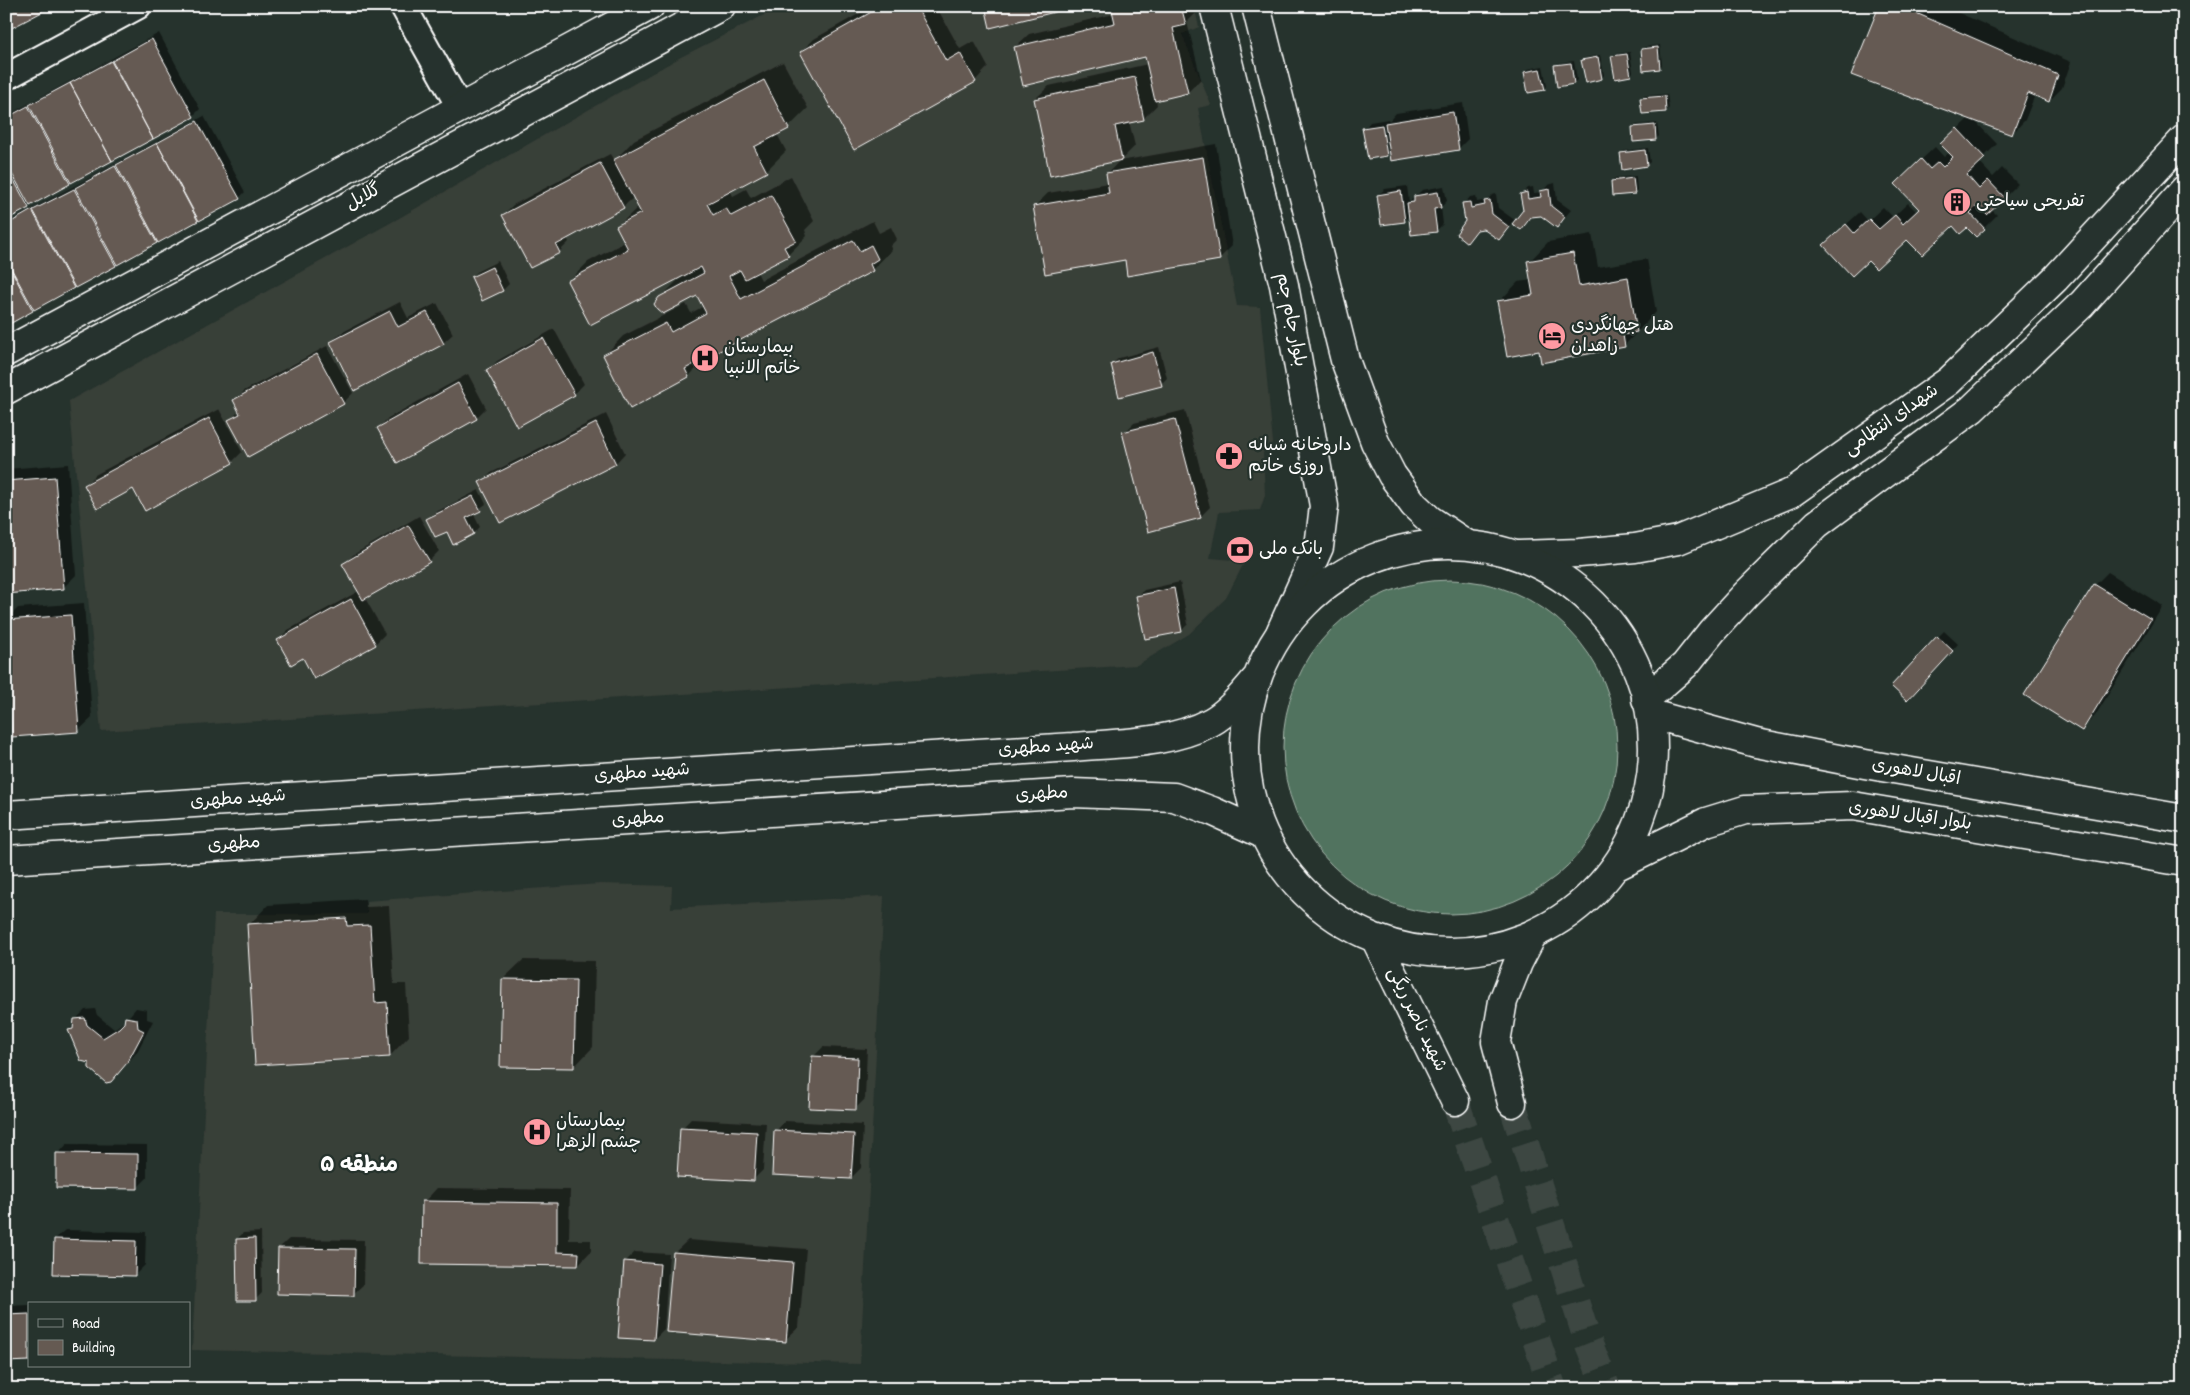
<svg xmlns="http://www.w3.org/2000/svg" width="2190" height="1395" viewBox="0 0 2190 1395" font-family="Dekko,'Playpen Sans Arabic',sans-serif">
  <rect width="100%" height="100%" fill="#26332d"/>
  <filter id="ink" filterUnits="userSpaceOnUse"><feTurbulence type="fractalNoise" baseFrequency=".02" numOctaves="2"/><feDisplacementMap in="SourceGraphic" scale="10" xChannelSelector="R" yChannelSelector="G"/><feConvolveMatrix kernelMatrix="1 2 1 2 8 2 1 2 1" color-interpolation-filters="sRGB"/></filter>
  <g filter="url(#ink)">
    <path fill="#393f38" d="M 782,6 L 1194,6 L 1199,27 L 1182,34 L 1211,105 L 1198,108 L 1237,306 L 1260,307 L 1273,443 L 1263,453 L 1265,495 L 1260,510 L 1219,512 L 1210,558 L 1245,561 L 1226,598 L 1189,634 L 1137,665 L 101,731 L 69,401 L 401,217 L 679,58 Z
      M 600,884 L 672,886 L 671,908 L 884,896 L 860,1364 L 192,1350 L 214,914 L 367,914 L 366,901 Z"/>
    <path fill="#51735e" stroke="#a8b9ae" d="M1283 747a167 167 0 1 1 334 0a167 167 0 1 1-334 0Z"/>
    <path fill="#0007" d="M 6,6 L 47,6 L 41,11 Z
      M 873,6 L 936,6 L 960,49 L 974,41 L 988,67 L 975,81 L 801,52 L 814,39 Z
      M 1112,6 L 1197,6 L 1198,11 L 1187,22 L 1201,79 L 1188,92 L 1156,99 L 1157,105 L 1144,118 L 1129,121 L 1135,146 L 1120,161 L 1216,144 L 1232,246 L 1219,259 L 1126,259 L 1035,206 L 1048,193 L 1108,183 L 1107,174 L 1121,159 L 1035,99 L 1049,86 L 1148,64 L 1146,56 L 1015,47 L 1029,34 L 1114,14 Z
      M 1881,6 L 1943,6 L 2071,62 L 2062,88 L 2049,101 L 2035,95 L 2025,120 L 2012,134 L 1974,120 L 1997,144 L 1979,162 L 1993,177 L 2002,168 L 2018,184 L 1992,210 L 1997,215 L 1984,228 L 1953,225 L 1907,238 L 1868,259 L 1838,232 L 1860,212 L 1868,221 L 1883,207 L 1893,217 L 1908,203 L 1917,212 L 1920,209 L 1909,171 L 1935,147 L 1944,157 L 1950,152 L 1942,144 L 1969,118 Z
      M 159,33 L 200,109 L 193,116 L 6,219 L 6,116 Z
      M 1660,45 L 1662,65 L 1659,68 L 1642,49 L 1645,47 Z
      M 1630,52 L 1633,72 L 1630,75 L 1613,57 L 1616,54 Z
      M 1600,55 L 1604,75 L 1601,78 L 1583,61 L 1585,58 Z
      M 1574,61 L 1577,80 L 1574,83 L 1556,66 L 1559,63 Z
      M 783,62 L 808,108 L 788,128 L 777,134 L 786,151 L 766,171 L 730,190 L 733,196 L 746,189 L 751,198 L 791,176 L 814,221 L 805,230 L 807,236 L 788,255 L 757,272 L 761,280 L 873,221 L 879,233 L 891,227 L 897,239 L 890,246 L 892,250 L 872,270 L 708,357 L 689,376 L 604,356 L 623,336 L 686,304 L 691,313 L 704,306 L 698,294 L 660,298 L 682,276 L 568,282 L 588,262 L 625,242 L 617,227 L 639,206 L 634,197 L 623,207 L 567,238 L 569,242 L 559,252 L 503,215 L 513,205 L 610,154 L 614,161 L 634,140 Z
      M 1543,66 L 1547,86 L 1544,89 L 1525,72 L 1528,69 Z
      M 1667,94 L 1669,108 L 1666,111 L 1642,98 L 1644,96 Z
      M 1463,103 L 1468,139 L 1459,148 L 1391,151 L 1387,155 L 1364,129 L 1370,122 L 1388,119 L 1389,121 L 1396,113 Z
      M 204,116 L 245,192 L 239,198 L 6,324 L 6,223 Z
      M 1657,123 L 1659,136 L 1656,139 L 1633,128 L 1636,125 Z
      M 1648,148 L 1650,162 L 1647,165 L 1621,154 L 1624,151 Z
      M 1636,176 L 1637,190 L 1634,193 L 1612,181 L 1615,178 Z
      M 1555,183 L 1557,200 L 1571,210 L 1557,226 L 1541,215 L 1532,216 L 1521,229 L 1512,222 L 1505,232 L 1484,227 L 1478,228 L 1467,241 L 1464,204 L 1470,197 L 1476,196 L 1477,202 L 1487,200 L 1492,195 L 1496,194 L 1498,208 L 1516,221 L 1524,210 L 1522,194 L 1528,188 L 1533,187 L 1534,193 L 1542,192 L 1548,185 Z
      M 1407,186 L 1409,202 L 1422,190 L 1444,186 L 1447,201 L 1441,207 L 1443,224 L 1437,230 L 1410,215 L 1404,221 L 1378,195 L 1385,189 Z
      M 1592,234 L 1598,267 L 1647,259 L 1656,312 L 1624,346 L 1540,350 L 1499,302 L 1518,282 L 1532,280 L 1529,262 L 1548,242 Z
      M 498,261 L 509,284 L 503,290 L 472,277 L 478,271 Z
      M 400,302 L 408,318 L 437,303 L 453,334 L 443,343 L 331,342 L 341,333 Z
      M 554,329 L 584,384 L 574,394 L 488,370 L 497,361 Z
      M 327,346 L 353,393 L 343,403 L 230,420 L 240,410 L 235,401 L 244,391 Z
      M 1159,347 L 1167,378 L 1161,384 L 1112,364 L 1119,358 Z
      M 468,374 L 486,408 L 476,418 L 379,428 L 388,418 Z
      M 219,409 L 242,452 L 232,462 L 134,488 L 86,485 L 95,475 Z
      M 1185,410 L 1210,507 L 1200,517 L 1124,433 L 1134,423 Z
      M 606,414 L 625,453 L 616,463 L 501,521 L 481,483 L 491,473 Z
      M 68,464 L 76,575 L 63,588 L 6,593 L 6,469 Z
      M 479,490 L 486,504 L 473,513 L 480,527 L 474,533 L 454,543 L 447,530 L 428,520 L 434,513 Z
      M 419,516 L 439,551 L 429,561 L 365,598 L 385,634 L 375,644 L 304,656 L 278,640 L 288,630 L 359,591 L 344,565 L 353,555 Z
      M 2108,572 L 2163,606 L 2095,716 L 2082,729 L 2095,585 Z
      M 1180,582 L 1188,624 L 1182,630 L 1138,596 L 1144,590 Z
      M 84,603 L 92,718 L 78,731 L 6,635 L 6,620 L 18,608 Z
      M 1944,631 L 1958,644 L 1913,693 L 1938,637 Z
      M 365,899 L 366,907 L 389,906 L 394,984 L 406,984 L 409,1036 L 390,1056 L 249,925 L 268,905 Z
      M 523,960 L 595,961 L 593,1047 L 574,1067 L 503,979 Z
      M 136,1008 L 147,1010 L 147,1019 L 153,1021 L 137,1052 L 121,1070 L 90,1062 L 69,1030 L 74,1025 L 75,1020 L 85,1010 L 95,1009 L 97,1015 L 114,1029 L 125,1021 Z
      M 823,1047 L 867,1049 L 865,1099 L 855,1109 L 813,1057 Z
      M 691,1119 L 766,1123 L 763,1170 L 753,1180 L 681,1129 Z
      M 785,1121 L 863,1125 L 861,1168 L 851,1178 L 776,1131 Z
      M 67,1144 L 147,1145 L 147,1178 L 137,1188 L 58,1154 Z
      M 437,1188 L 570,1190 L 569,1240 L 591,1240 L 591,1251 L 578,1265 L 424,1202 Z
      M 65,1230 L 146,1232 L 145,1265 L 135,1275 L 55,1239 Z
      M 261,1232 L 262,1293 L 256,1299 L 237,1239 L 243,1233 Z
      M 289,1239 L 364,1240 L 363,1285 L 353,1294 L 279,1248 Z
      M 688,1240 L 806,1249 L 799,1327 L 785,1340 L 674,1253 Z
      M 635,1252 L 669,1254 L 664,1329 L 654,1339 L 625,1262 Z
      M 29,1305 L 29,1360 L 6,1361 L 6,1306 Z"/>
    <path fill="#655a52" stroke="#fff" d="M 6,6 L 39,6 L 42,12 L 6,31 Z
      M 882,6 L 916,6 L 946,61 L 960,53 L 976,82 L 854,150 L 800,52 Z
      M 985,6 L 1079,6 L 990,28 Z
      M 1111,6 L 1181,6 L 1186,25 L 1173,28 L 1188,93 L 1155,101 L 1145,57 L 1023,86 L 1014,47 L 1115,23 Z
      M 1879,6 L 1900,6 L 2058,75 L 2049,102 L 2028,93 L 2012,135 L 1851,75 Z
      M 152,39 L 194,117 L 153,139 L 112,61 Z
      M 1658,47 L 1660,69 L 1643,71 L 1641,49 Z
      M 1627,54 L 1631,76 L 1615,79 L 1611,56 Z
      M 1598,57 L 1602,79 L 1586,83 L 1581,60 Z
      M 111,61 L 153,139 L 112,161 L 70,83 Z
      M 1571,63 L 1574,84 L 1557,87 L 1554,65 Z
      M 1540,69 L 1545,90 L 1528,93 L 1524,72 Z
      M 1135,77 L 1144,120 L 1115,126 L 1122,160 L 1050,176 L 1034,99 Z
      M 764,80 L 789,129 L 754,147 L 767,172 L 707,204 L 713,215 L 726,208 L 731,216 L 771,195 L 796,241 L 784,247 L 789,256 L 745,279 L 740,270 L 729,276 L 741,299 L 853,240 L 860,251 L 871,245 L 878,259 L 870,264 L 873,271 L 685,369 L 689,377 L 630,409 L 603,355 L 666,323 L 671,332 L 706,313 L 697,296 L 663,314 L 657,309 L 654,304 L 659,297 L 704,273 L 701,267 L 590,325 L 567,281 L 628,249 L 616,226 L 641,213 L 613,160 Z
      M 70,83 L 112,161 L 71,183 L 29,105 Z
      M 1665,96 L 1666,112 L 1642,114 L 1640,98 Z
      M 28,106 L 70,184 L 30,206 L 6,163 L 6,118 Z
      M 1453,112 L 1459,150 L 1391,161 L 1385,123 Z
      M 197,121 L 240,199 L 199,221 L 157,143 Z
      M 1382,125 L 1387,156 L 1368,159 L 1362,128 Z
      M 1655,125 L 1656,140 L 1633,142 L 1632,127 Z
      M 1957,128 L 1985,158 L 1967,175 L 1979,189 L 1988,180 L 2005,198 L 1987,215 L 1978,205 L 1970,213 L 1985,229 L 1976,237 L 1967,228 L 1960,234 L 1953,226 L 1922,255 L 1907,240 L 1876,269 L 1868,261 L 1852,276 L 1823,245 L 1846,224 L 1854,233 L 1869,219 L 1879,229 L 1895,215 L 1903,224 L 1919,209 L 1895,184 L 1921,159 L 1930,169 L 1938,162 L 1943,167 L 1953,157 L 1940,144 Z
      M 157,143 L 198,221 L 158,243 L 116,165 Z
      M 1645,150 L 1647,166 L 1622,170 L 1620,153 Z
      M 1203,157 L 1220,260 L 1127,276 L 1125,260 L 1045,274 L 1033,206 L 1109,193 L 1106,173 Z
      M 600,163 L 624,208 L 556,245 L 560,253 L 530,268 L 502,215 Z
      M 6,166 L 29,208 L 6,220 Z
      M 115,166 L 157,243 L 117,265 L 75,188 Z
      M 1633,178 L 1635,194 L 1612,196 L 1611,181 Z
      M 74,189 L 116,266 L 75,288 L 33,210 Z
      M 1549,189 L 1551,206 L 1565,217 L 1557,228 L 1541,216 L 1531,217 L 1521,230 L 1512,224 L 1523,210 L 1520,194 L 1527,192 L 1528,199 L 1541,197 L 1540,191 Z
      M 1401,191 L 1405,222 L 1381,225 L 1377,195 Z
      M 1438,192 L 1441,208 L 1434,209 L 1437,232 L 1411,235 L 1407,203 L 1414,202 L 1414,196 Z
      M 1490,200 L 1492,214 L 1509,227 L 1499,240 L 1483,229 L 1477,230 L 1467,243 L 1456,234 L 1465,221 L 1462,203 L 1470,202 L 1471,208 L 1485,205 L 1484,201 Z
      M 32,210 L 74,288 L 34,310 L 6,259 L 6,225 Z
      M 1573,253 L 1579,286 L 1628,277 L 1637,332 L 1623,335 L 1625,347 L 1541,363 L 1539,351 L 1507,357 L 1497,301 L 1533,295 L 1527,261 Z
      M 6,260 L 33,311 L 6,326 Z
      M 492,267 L 503,291 L 482,301 L 471,277 Z
      M 390,311 L 398,327 L 427,312 L 444,344 L 354,391 L 330,342 Z
      M 543,338 L 575,395 L 517,427 L 486,370 Z
      M 1153,352 L 1162,386 L 1119,397 L 1111,364 Z
      M 317,354 L 344,404 L 248,457 L 228,420 L 240,414 L 233,400 Z
      M 458,383 L 477,419 L 397,463 L 377,428 Z
      M 209,418 L 233,463 L 145,511 L 133,489 L 97,509 L 84,485 Z
      M 1175,419 L 1201,518 L 1148,532 L 1122,432 Z
      M 596,423 L 616,464 L 500,523 L 479,482 Z
      M 55,477 L 64,589 L 6,594 L 6,481 Z
      M 473,496 L 481,511 L 466,518 L 474,534 L 453,545 L 447,532 L 435,537 L 426,519 Z
      M 408,525 L 430,562 L 363,600 L 342,564 Z
      M 2094,584 L 2151,619 L 2082,731 L 2024,695 Z
      M 1174,588 L 1182,632 L 1145,639 L 1136,596 Z
      M 351,599 L 376,645 L 314,679 L 303,658 L 291,665 L 277,640 Z
      M 71,615 L 79,732 L 12,737 L 6,653 L 6,620 Z
      M 1937,636 L 1953,651 L 1907,701 L 1891,686 Z
      M 346,918 L 347,926 L 370,925 L 375,1003 L 387,1002 L 390,1057 L 255,1065 L 247,924 Z
      M 502,979 L 576,980 L 574,1068 L 500,1067 Z
      M 125,1017 L 137,1019 L 138,1028 L 144,1031 L 127,1063 L 111,1082 L 106,1083 L 89,1068 L 89,1063 L 81,1061 L 68,1030 L 73,1029 L 74,1019 L 85,1018 L 87,1025 L 103,1038 L 119,1028 L 124,1023 Z
      M 812,1056 L 858,1058 L 856,1110 L 809,1108 Z
      M 680,1128 L 757,1132 L 754,1181 L 677,1177 Z
      M 774,1130 L 854,1134 L 851,1179 L 772,1175 Z
      M 56,1153 L 138,1154 L 138,1189 L 56,1188 Z
      M 422,1201 L 557,1203 L 557,1252 L 579,1253 L 578,1266 L 421,1264 Z
      M 255,1238 L 256,1301 L 237,1301 L 236,1239 Z
      M 54,1239 L 136,1241 L 135,1276 L 53,1274 Z
      M 278,1248 L 355,1249 L 354,1296 L 277,1294 Z
      M 673,1252 L 793,1262 L 786,1342 L 666,1332 Z
      M 624,1261 L 660,1264 L 654,1340 L 618,1338 Z
      M 29,1314 L 29,1361 L 6,1362 L 6,1315 Z"/>
    <g fill="none" stroke-linecap="round" stroke-linejoin="round">
      <path stroke="#3c4742" stroke-width="28" stroke-dasharray="28 14" stroke-linecap="butt" d="M 1455,1101 L 1553,1389
        M 1512,1103 L 1588,1342 L 1607,1389"/>
      <defs>
        <path id="minor" d="M 403,6 L 460,108
          M 6,77 L 138,6"/>
        <path id="tertiary" d="M 6,352 L 650,6
          M 6,390 L 721,6"/>
        <path id="secondary" d="M 1214,6 L 1284,285 L 1324,506 L 1319,547 L 1281,631
          M 1256,6 L 1345,360 L 1375,442 L 1392,475 L 1414,505 L 1430,520 L 1466,544
          M 1519,555 L 1579,553 L 1635,548 L 1678,540 L 1791,493 L 1949,381 L 2055,279 L 2184,139
          M 1646,699 L 1685,665 L 1712,631 L 1746,594 L 1817,524 L 1972,409 L 2082,304 L 2184,190"/>
        <path id="primary" d="M1245 748a204 204 0 1 1 408 0a204 204 0 1 1-408 0Z
          M 1651,714 L 1756,743 L 1859,763 L 2184,819
          M 6,815 L 1073,747 C 1119,743 1169,744 1211,722 C 1229,712 1243,694 1256,679
          M 6,860 L 1073,793 L 1174,797 L 1212,811 L 1263,834
          M 1615,867 L 1706,822 L 1745,810 L 1853,806 L 2184,862
          M 1376,940 L 1455,1101
          M 1512,1103 L 1496,1042 L 1503,1001 L 1518,963 L 1533,934"/>
      </defs>
      <use href="#minor" stroke="#fff" stroke-width="29"/>
      <use href="#tertiary" stroke="#fff" stroke-width="31"/>
      <use href="#secondary" stroke="#fff" stroke-width="31"/>
      <use href="#primary" stroke="#fff" stroke-width="31"/>
      <use href="#minor" stroke="#26332d" stroke-width="25"/>
      <use href="#tertiary" stroke="#26332d" stroke-width="28"/>
      <use href="#secondary" stroke="#26332d" stroke-width="28"/>
      <use href="#primary" stroke="#26332d" stroke-width="28"/>
    </g>
  </g>
  <defs>
    <symbol id="building-disc" viewBox="-11 -11 22 22"><circle r="9.5" fill="#ff9aa2" stroke="#26332d"/><path d="M-4-6H4V6H1V3H-1V6H-4ZM-2.5-4.3h1.7v1.8h-1.7ZM.8-4.3h1.7v1.8H.8ZM-2.5-1h1.7V.8h-1.7ZM.8-1h1.7V.8H.8Z" fill="#111"/></symbol>
    <symbol id="hotel-disc" viewBox="-11 -11 22 22"><circle r="9.5" fill="#ff9aa2" stroke="#26332d"/><path d="M-6-4.5h1.5V1H6V5H4.5V3h-9V5H-6ZM-4 0a1.8 1.8 0 1 1 3.6 0ZM.5 0V-2.5h3Q6-2.5 6 0Z" fill="#111"/></symbol>
    <symbol id="hospital-disc" viewBox="-11 -11 22 22"><circle r="9.5" fill="#ff9aa2" stroke="#26332d"/><path d="M-5-5h3v3.5h4V-5h3V5h-3V1.5h-4V5h-3Z" fill="#111"/></symbol>
    <symbol id="pharmacy-disc" viewBox="-11 -11 22 22"><circle r="9.5" fill="#ff9aa2" stroke="#26332d"/><path d="M-2-6h4v4h4v4h-4v4h-4v-4h-4v-4h4Z" fill="#111"/></symbol>
    <symbol id="bank-disc" viewBox="-11 -11 22 22"><circle r="9.5" fill="#ff9aa2" stroke="#26332d"/><path d="M-6-4H6V4H-6ZM0-2.3a2.3 2.3 0 1 0 0 4.6a2.3 2.3 0 1 0 0-4.6Z" fill="#111"/></symbol>
  </defs>
  <g fill-rule="evenodd">
    <use href="#building-disc" x="1941" y="186" width="32" height="32"/>
    <use href="#hotel-disc" x="1536" y="320" width="32" height="32"/>
    <use href="#hospital-disc" x="689" y="342" width="32" height="32"/>
    <use href="#pharmacy-disc" x="1213" y="440" width="32" height="32"/>
    <use href="#bank-disc" x="1224" y="534" width="32" height="32"/>
    <use href="#hospital-disc" x="521" y="1116" width="32" height="32"/>
  </g>
  <g text-anchor="middle" dominant-baseline="central" stroke-width="4.5" stroke-linejoin="round" paint-order="stroke">
    <g font-size="18" fill="#fff" stroke="#26332d">
      <text transform="translate(364 198) rotate(-28)">گلایل</text>
      <text transform="translate(1290 320) rotate(79)">بلوار جام جم</text>
      <text transform="translate(1892 421) rotate(-35)">شهدای انتظامی</text>
      <text transform="translate(1046 748) rotate(-4)">شهید مطهری</text>
      <text transform="translate(1916 773) rotate(10)">اقبال لاهوری</text>
      <text transform="translate(642 774) rotate(-4)">شهید مطهری</text>
      <text transform="translate(1042 795) rotate(-3)">مطهری</text>
      <text transform="translate(238 800) rotate(-4)">شهید مطهری</text>
      <text transform="translate(1910 817) rotate(8)">بلوار اقبال لاهوری</text>
      <text transform="translate(638 820) rotate(-4)">مطهری</text>
      <text transform="translate(234 845) rotate(-4)">مطهری</text>
      <text transform="translate(1416 1020) rotate(64)">شهید ناصر ریگی</text>
    </g>
    <g font-size="18" fill="#fff" stroke="#26332d" text-anchor="start">
      <text x="1976" y="202">تفریحی سیاحتی</text>
      <text x="1571" y="326">هتل جهانگردی<tspan x="1571" dy="21">زاهدان</tspan></text>
      <text x="724" y="348">بیمارستان<tspan x="724" dy="21">خاتم الانبیا</tspan></text>
      <text x="1248" y="446">داروخانه شبانه<tspan x="1248" dy="21">روزی خاتم</tspan></text>
      <text x="1259" y="550">بانک ملی</text>
      <text x="556" y="1122">بیمارستان<tspan x="556" dy="21">چشم الزهرا</tspan></text>
    </g>
    <g font-size="22" font-weight="bold" fill="#fff" stroke="#26332d">
      <text x="359" y="1166">منطقه ۵</text>
    </g>
  </g>
  <rect width="2190" height="1395" fill="none" stroke="#26332d" stroke-width="25"/>
  <rect x="12" y="12" width="2165" height="1370" fill="none" stroke="#fff" stroke-width="2" filter="url(#ink)"/>
  <rect x="28" y="1302" width="162" height="65" fill="#26332d" stroke="#7d8581"/>
  <rect x="38" y="1319" width="25" height="8" fill="#26332d" stroke="#7d8581"/>
  <text x="72" y="1328" font-size="15" fill="#ffffff">Road</text>
  <rect x="38" y="1340" width="25" height="15" fill="#655a52" stroke="#7d8581"/>
  <text x="72" y="1352" font-size="15" fill="#ffffff">Building</text>
</svg>
